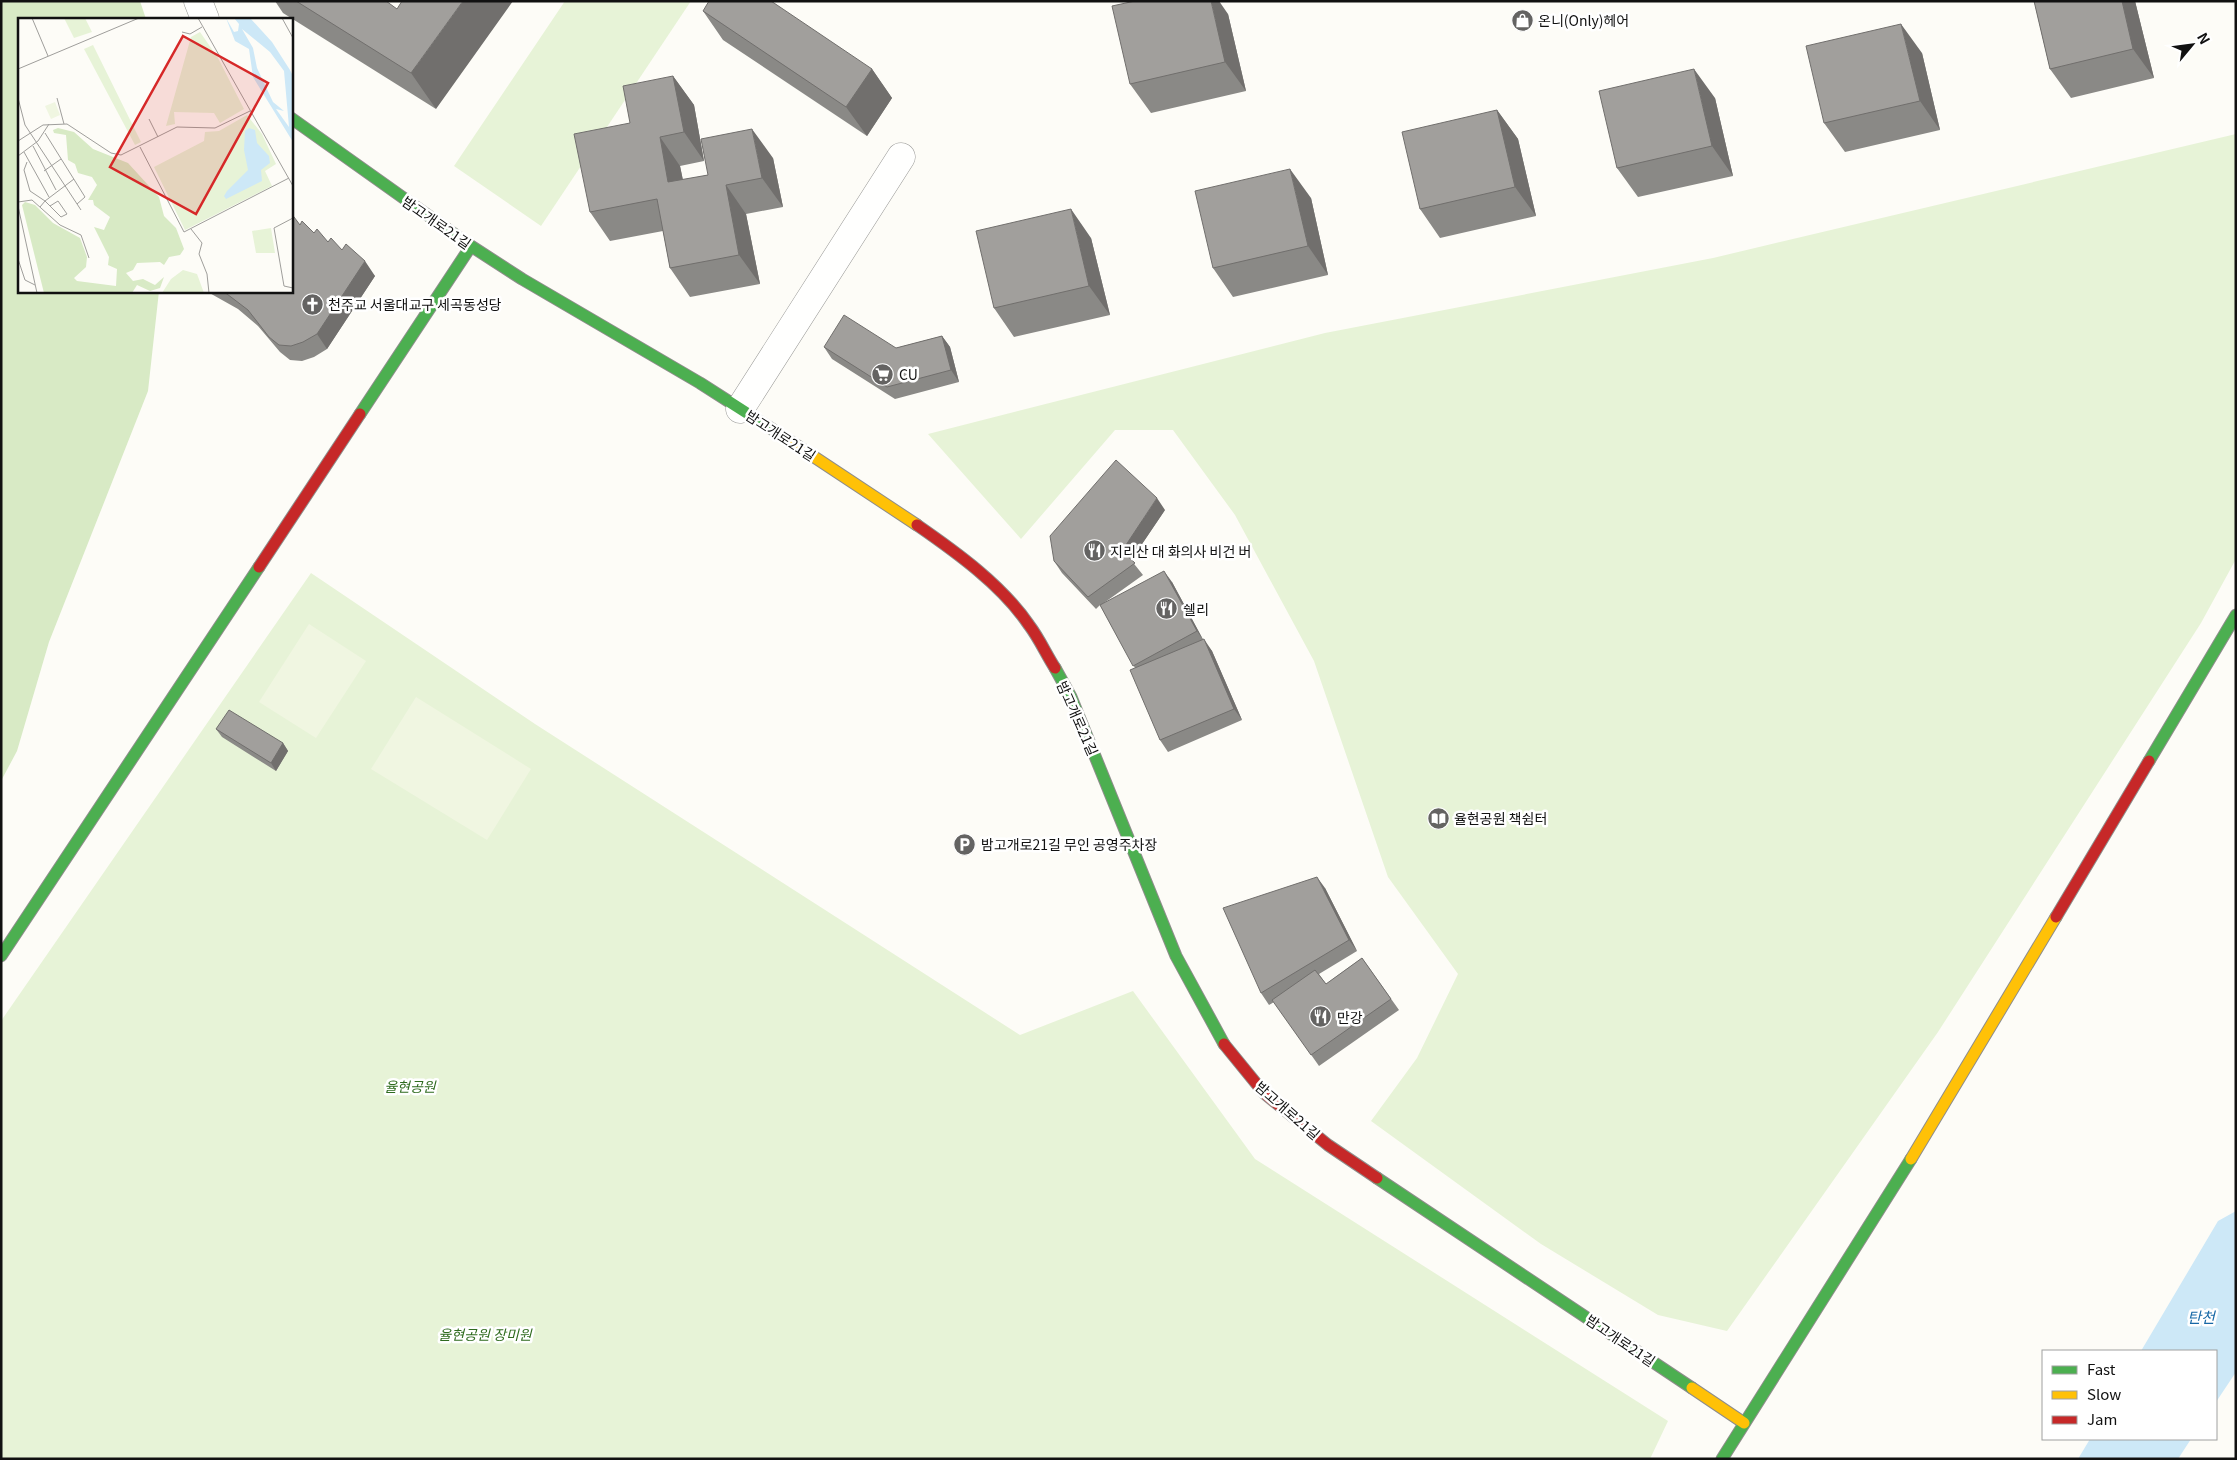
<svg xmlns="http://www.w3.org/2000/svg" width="2237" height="1460" viewBox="0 0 2237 1460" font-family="Georgia,'Noto Sans KR',serif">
  <rect width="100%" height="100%" fill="#fdfcf7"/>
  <path fill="#e7f3d7" d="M 565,1 L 691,1 L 541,226 L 454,166 Z
    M 2236,134 L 2236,559 L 2201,623 L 1938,1032 L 1727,1331 L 1658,1315 L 1541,1244 L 1371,1121 L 1417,1058 L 1458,974 L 1388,877 L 1314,661 L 1235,515 L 1173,430 L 1115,430 L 1021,539 L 928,434 L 1325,333 L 1713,258 Z
    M 311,573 L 535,724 L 1020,1035 L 1133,991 L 1255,1159 L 1668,1421 L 1650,1459 L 1,1459 L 1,1021 Z"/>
  <path fill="#d8eac5" d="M 1,1 L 140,1 L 146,19 L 19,19 L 19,291 L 159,291 L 148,391 L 49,642 L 17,751 L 1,781 Z"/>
  <path fill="#f0f6e1" d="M 309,624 L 366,661 L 316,738 L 259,702 Z
    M 416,697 L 531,769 L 487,840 L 371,769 Z"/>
  <path fill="#cde8f7" d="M 2236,1211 L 2236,1372 L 2216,1402 L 2216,1351 L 2141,1351 L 2218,1221 Z
    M 2090,1439 L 2191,1439 L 2178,1459 L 2078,1459 Z"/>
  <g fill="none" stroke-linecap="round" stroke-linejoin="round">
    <defs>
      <path id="street" d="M 198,1 L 205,19
        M 740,409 L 901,157"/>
      <path id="fast" d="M 291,118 L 471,246 L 522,279 L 700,383 L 775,431
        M 360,414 L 471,246
        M 1055,668 L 1071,697 L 1176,956 L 1224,1044
        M 2149,761 L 2236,615
        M 1,956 L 259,567
        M 1377,1178 L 1692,1388
        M 1722,1459 L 1911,1159"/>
      <path id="slow" d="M 775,431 L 917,525
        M 1911,1159 L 2056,917
        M 1692,1388 L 1744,1423"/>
      <path id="jam" d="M 917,525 C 956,552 1002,585 1029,625 C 1039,638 1046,654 1055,668
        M 259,567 L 360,414
        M 2056,917 L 2149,761
        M 1224,1044 L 1264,1093 L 1328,1145 L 1377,1178"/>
    </defs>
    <use href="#street" stroke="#979795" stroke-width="29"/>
    <use href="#fast" stroke="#8e8d8b" stroke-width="13"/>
    <use href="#slow" stroke="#8e8d8b" stroke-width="13"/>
    <use href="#jam" stroke="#8e8d8b" stroke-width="13"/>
    <use href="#street" stroke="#fffffe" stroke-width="28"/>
    <use href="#fast" stroke="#4caf50" stroke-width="11"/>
    <use href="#slow" stroke="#ffc107" stroke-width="11"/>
    <use href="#jam" stroke="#c62828" stroke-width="11"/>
  </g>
  <path fill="#8a8986" d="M 275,1 L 386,1 L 436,109 L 283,13 Z
    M 2034,1 L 2135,1 L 2154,78 L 2071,98 L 2050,69 Z
    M 703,11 L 872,69 L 892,98 L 867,136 L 723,40 Z
    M 1228,14 L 1246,91 L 1151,113 L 1130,84 Z
    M 1922,53 L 1940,130 L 1845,152 L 1824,123 Z
    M 673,76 L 694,105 L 704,161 L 680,166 L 683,180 L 708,175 L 773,158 L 783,207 L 746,214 L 760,284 L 690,297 L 670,268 L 663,231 L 610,241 L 590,212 Z
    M 1715,98 L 1733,176 L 1638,197 L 1617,168 Z
    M 1497,110 L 1518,139 L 1536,216 L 1440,238 L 1420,209 Z
    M 1311,198 L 1328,275 L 1233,297 L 1213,268 Z
    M 300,225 L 314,233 L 342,250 L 375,276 L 327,349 L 314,357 L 302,361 L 290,360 L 280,352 L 258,326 L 238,309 L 206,291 L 291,291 Z
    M 1091,238 L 1110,315 L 1014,337 L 994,308 Z
    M 942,336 L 950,347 L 959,382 L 895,399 L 832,359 L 824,347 L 896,348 Z
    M 1165,510 L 1131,560 L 1143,575 L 1101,605 L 1172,582 L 1203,640 L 1212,651 L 1242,720 L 1168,752 L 1160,740 L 1135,668 L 1100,605 L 1096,609 L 1062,573 L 1054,561 Z
    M 216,729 L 283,743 L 288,751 L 276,771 L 222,737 Z
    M 1325,888 L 1357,951 L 1319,974 L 1326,984 L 1362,958 L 1399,1010 L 1319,1066 L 1274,1002 L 1269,1005 L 1261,993 Z"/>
  <path fill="#716f6d" d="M 463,1 L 513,1 L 436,109 L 411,73 Z
    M 1211,1 L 1219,1 L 1228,14 L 1246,91 L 1225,62 Z
    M 2122,1 L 2135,1 L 2154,78 L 2133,49 Z
    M 1901,24 L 1922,53 L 1940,130 L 1920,101 Z
    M 872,69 L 892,98 L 867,136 L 846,107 Z
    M 1694,69 L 1715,98 L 1733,176 L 1712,146 Z
    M 673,76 L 694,105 L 704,161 L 684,132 Z
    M 1497,110 L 1518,139 L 1536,216 L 1515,187 Z
    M 752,129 L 773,158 L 783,207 L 762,178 Z
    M 660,137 L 680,166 L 689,211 L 668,182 Z
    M 1290,169 L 1311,198 L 1328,275 L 1308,246 Z
    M 726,185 L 746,214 L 760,284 L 739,255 Z
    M 1071,209 L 1091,238 L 1110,315 L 1089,286 Z
    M 365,261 L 375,276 L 327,349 L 317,334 Z
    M 942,336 L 950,347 L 959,382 L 951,370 Z
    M 1157,498 L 1165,510 L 1130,562 L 1122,551 Z
    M 1164,571 L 1172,582 L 1205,643 L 1197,631 Z
    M 1204,639 L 1212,651 L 1242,720 L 1234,709 Z
    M 283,743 L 288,751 L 276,771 L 271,763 Z
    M 1317,877 L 1325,888 L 1357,951 L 1349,940 Z"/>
  <path fill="#a19f9c" stroke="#716f6d" d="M 296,1 L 386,1 L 397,9 L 402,1 L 463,1 L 411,73 Z
    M 709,1 L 771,1 L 872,69 L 846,107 L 703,11 Z
    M 1135,1 L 1211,1 L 1225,62 L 1130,84 L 1112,6 Z
    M 2034,1 L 2122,1 L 2133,49 L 2050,69 Z
    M 1901,24 L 1920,101 L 1824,123 L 1806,46 Z
    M 1694,69 L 1712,146 L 1617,168 L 1599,91 Z
    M 673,76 L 684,132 L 660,137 L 668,182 L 708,175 L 701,139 L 752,129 L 762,178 L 726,185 L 739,255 L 670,268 L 657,199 L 590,212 L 574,134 L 630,123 L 623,86 Z
    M 1497,110 L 1515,187 L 1420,209 L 1402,132 Z
    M 1290,169 L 1308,246 L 1213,268 L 1195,191 Z
    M 1071,209 L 1089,286 L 994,308 L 976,231 Z
    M 291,213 L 300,225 L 302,221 L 314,233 L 317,229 L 328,242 L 331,238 L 342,250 L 346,244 L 365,261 L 317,334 L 303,342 L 291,346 L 279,345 L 269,337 L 248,310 L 227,294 L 222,291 L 291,291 Z
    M 844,315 L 896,348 L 942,336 L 951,370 L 887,387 L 824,347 Z
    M 1116,460 L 1157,498 L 1122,551 L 1135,563 L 1088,597 L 1054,561 L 1050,536 Z
    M 1164,571 L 1197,631 L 1133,666 L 1100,605 Z
    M 1204,639 L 1234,709 L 1160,740 L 1130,670 Z
    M 229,710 L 283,743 L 271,763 L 216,729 Z
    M 1317,877 L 1349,940 L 1261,993 L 1223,908 Z
    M 1362,958 L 1391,999 L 1311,1055 L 1272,1000 L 1315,970 L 1326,984 Z"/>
  <defs>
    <symbol id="shop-disc" viewBox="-11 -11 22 22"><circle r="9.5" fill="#646362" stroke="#fff"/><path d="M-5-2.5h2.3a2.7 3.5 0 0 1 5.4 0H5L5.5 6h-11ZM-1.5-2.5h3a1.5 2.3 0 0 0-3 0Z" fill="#fff"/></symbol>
    <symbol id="church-disc" viewBox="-11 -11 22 22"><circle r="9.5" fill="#646362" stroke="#fff"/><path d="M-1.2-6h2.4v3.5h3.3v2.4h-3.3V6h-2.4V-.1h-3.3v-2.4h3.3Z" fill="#fff"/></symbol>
    <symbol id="supermarket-disc" viewBox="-11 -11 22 22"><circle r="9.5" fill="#646362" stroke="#fff"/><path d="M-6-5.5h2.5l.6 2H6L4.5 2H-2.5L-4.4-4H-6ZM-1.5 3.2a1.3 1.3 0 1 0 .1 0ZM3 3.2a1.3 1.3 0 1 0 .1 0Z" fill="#fff"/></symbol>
    <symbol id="restaurant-disc" viewBox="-11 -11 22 22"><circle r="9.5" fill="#646362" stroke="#fff"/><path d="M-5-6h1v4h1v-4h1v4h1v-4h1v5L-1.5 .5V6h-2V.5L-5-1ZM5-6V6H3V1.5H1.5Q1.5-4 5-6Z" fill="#fff"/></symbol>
    <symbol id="library-disc" viewBox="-11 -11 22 22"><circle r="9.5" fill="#646362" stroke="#fff"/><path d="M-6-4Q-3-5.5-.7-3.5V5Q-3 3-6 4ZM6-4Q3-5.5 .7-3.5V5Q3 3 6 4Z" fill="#fff"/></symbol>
    <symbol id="parking-disc" viewBox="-11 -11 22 22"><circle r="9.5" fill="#646362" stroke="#fff"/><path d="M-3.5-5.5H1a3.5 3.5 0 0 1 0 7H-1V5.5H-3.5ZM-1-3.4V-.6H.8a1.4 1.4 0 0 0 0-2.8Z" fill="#fff"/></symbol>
  </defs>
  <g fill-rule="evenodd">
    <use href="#shop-disc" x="1510" y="8" width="25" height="25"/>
    <use href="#church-disc" x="300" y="292" width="25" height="25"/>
    <use href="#supermarket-disc" x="870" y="362" width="25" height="25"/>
    <use href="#restaurant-disc" x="1082" y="538" width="25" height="25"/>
    <use href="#restaurant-disc" x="1154" y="596" width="25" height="25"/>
    <use href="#library-disc" x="1426" y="806" width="25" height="25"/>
    <use href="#parking-disc" x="952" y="832" width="25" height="25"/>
    <use href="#restaurant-disc" x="1308" y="1004" width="25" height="25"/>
  </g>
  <g text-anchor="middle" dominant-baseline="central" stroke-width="5" stroke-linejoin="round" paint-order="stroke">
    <g font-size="14" fill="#111" stroke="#fff" text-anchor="start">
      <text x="1538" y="20">온니(Only)헤어</text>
      <text x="328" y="304">천주교 서울대교구 세곡동성당</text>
      <text x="899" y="374">CU</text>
      <text x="1110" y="551">지리산 대 화의사 비건 버</text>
      <text x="1183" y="609">쉘리</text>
      <text x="1454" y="818">율현공원 책쉼터</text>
      <text x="981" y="844">밤고개로21길 무인 공영주차장</text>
      <text x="1337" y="1017">만강</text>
    </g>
    <g font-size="14" fill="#111" stroke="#fff">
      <text transform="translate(437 222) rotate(35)">밤고개로21길</text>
      <text transform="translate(781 435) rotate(33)">밤고개로21길</text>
      <text transform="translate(1078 718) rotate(66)">밤고개로21길</text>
      <text transform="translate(1288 1110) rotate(41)">밤고개로21길</text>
      <text transform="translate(1621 1340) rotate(34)">밤고개로21길</text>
    </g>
    <g font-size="14" font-style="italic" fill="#2f6b1f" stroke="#fff">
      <text x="410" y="1086">율현공원</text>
      <text x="485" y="1334">율현공원 장미원</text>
    </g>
    <g font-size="15" font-style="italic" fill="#1768a6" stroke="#fff">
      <text x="2201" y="1316">탄천</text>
    </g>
  </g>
  <g transform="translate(18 18)">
    <rect width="275" height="275" fill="#fdfcf7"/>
    <path d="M 46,0 L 67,0 L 74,14 L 56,20 ZM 182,14 L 200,40 L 226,91 L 202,105 L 196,95 L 156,94 L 157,106 L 148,108 L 173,19 ZM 75,27 L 123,124 L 117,127 L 66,31 ZM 229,97 L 244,116 L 258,146 L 247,153 L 254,168 L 167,212 L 136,149 L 186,123 L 187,114 L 201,113 ZM 253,210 L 257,235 L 238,235 L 234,213 ZM 165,252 L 179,256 L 186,275 L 144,275 L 153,261 Z" fill="#e7f3d7"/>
    <path d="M 40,110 L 56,114 L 75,131 L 110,145 L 141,179 L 146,198 L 158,210 L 166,231 L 162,237 L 151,239 L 146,247 L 142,244 L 119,245 L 115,252 L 108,255 L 115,263 L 125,261 L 137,267 L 146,259 L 142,270 L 132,273 L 119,267 L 114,275 L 26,275 L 4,187 L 7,184 L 17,187 L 35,205 L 62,220 L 69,239 L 68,249 L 56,260 L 59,263 L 98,268 L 99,251 L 90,247 L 91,239 L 76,209 L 86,212 L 92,199 L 76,187 L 75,182 L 70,182 L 79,167 L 74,159 L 60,155 L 57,146 L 50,142 L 48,117 L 36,115 L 35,112 Z" fill="#d8eac5"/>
    <path d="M 37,84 L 42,97 L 33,101 L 27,88 Z" fill="#f0f6e1"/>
    <path d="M 208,0 L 216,14 L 220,13 L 221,6 L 216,0 L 232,0 L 254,24 L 272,52 L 275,58 L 275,124 L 235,59 L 231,31 L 217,23 ZM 224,11 L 252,34 L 266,53 L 271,109 L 258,91 L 266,93 L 255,84 L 239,50 L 235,30 ZM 231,110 L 237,112 L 239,125 L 251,138 L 252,145 L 243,152 L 244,163 L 208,181 L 206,178 L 209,173 L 230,152 L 226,132 L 227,113 Z" fill="#cde8f7" fill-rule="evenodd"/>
    <path fill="none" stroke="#9f9e9b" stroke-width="1" d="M 14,0 L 30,38M 180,0 L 275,168M 264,0 L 275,20M 164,14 L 172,16 L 184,9M 0,51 L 121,0M 0,80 L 7,107 L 63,192M 39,80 L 46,106M 131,101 L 140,119M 27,115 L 67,179 L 59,186M 0,123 L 25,107 L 49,106 L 93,135 L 103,137 L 159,109 L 197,110 L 232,93M 15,128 L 38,172M 122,129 L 166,214 L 271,160M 6,134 L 31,179M 0,138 L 20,123 L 31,106M 9,144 L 6,152 L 12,173 L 27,183 L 56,161M 26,153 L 43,141M 0,184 L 14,182 L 42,207 L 63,217 L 71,240M 0,188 L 19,275M 22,189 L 27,183 L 43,199 L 49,196 L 40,183 L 32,188M 275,200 L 256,210 L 266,268 L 275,270M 173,211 L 184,225 L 181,236 L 189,256 L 191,275M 0,241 L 7,262 L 17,267"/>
    <path fill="#d62828" fill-opacity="0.15" stroke="#d62828" stroke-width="2.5" d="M 165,18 L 250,65 L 178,196 L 92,149 Z"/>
    <rect width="275" height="275" fill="none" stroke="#111" stroke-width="2.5"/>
  </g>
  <rect width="2237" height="1460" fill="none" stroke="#111111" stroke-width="5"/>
  <rect x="2042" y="1350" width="175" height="90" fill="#ffffff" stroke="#a0a0a0"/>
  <rect x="2052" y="1366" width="25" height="8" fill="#4caf50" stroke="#a0a0a0"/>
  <text x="2087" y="1375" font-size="15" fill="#111111">Fast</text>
  <rect x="2052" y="1391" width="25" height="8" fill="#ffc107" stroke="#a0a0a0"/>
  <text x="2087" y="1400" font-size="15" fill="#111111">Slow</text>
  <rect x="2052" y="1416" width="25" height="8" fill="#c62828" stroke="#a0a0a0"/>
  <text x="2087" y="1425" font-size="15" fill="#111111">Jam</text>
  <g transform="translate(2192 45) rotate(61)" stroke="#ffffff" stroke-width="4" paint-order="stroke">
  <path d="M0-4L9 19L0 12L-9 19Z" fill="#111111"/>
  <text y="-8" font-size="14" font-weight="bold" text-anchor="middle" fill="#111111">N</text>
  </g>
</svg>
